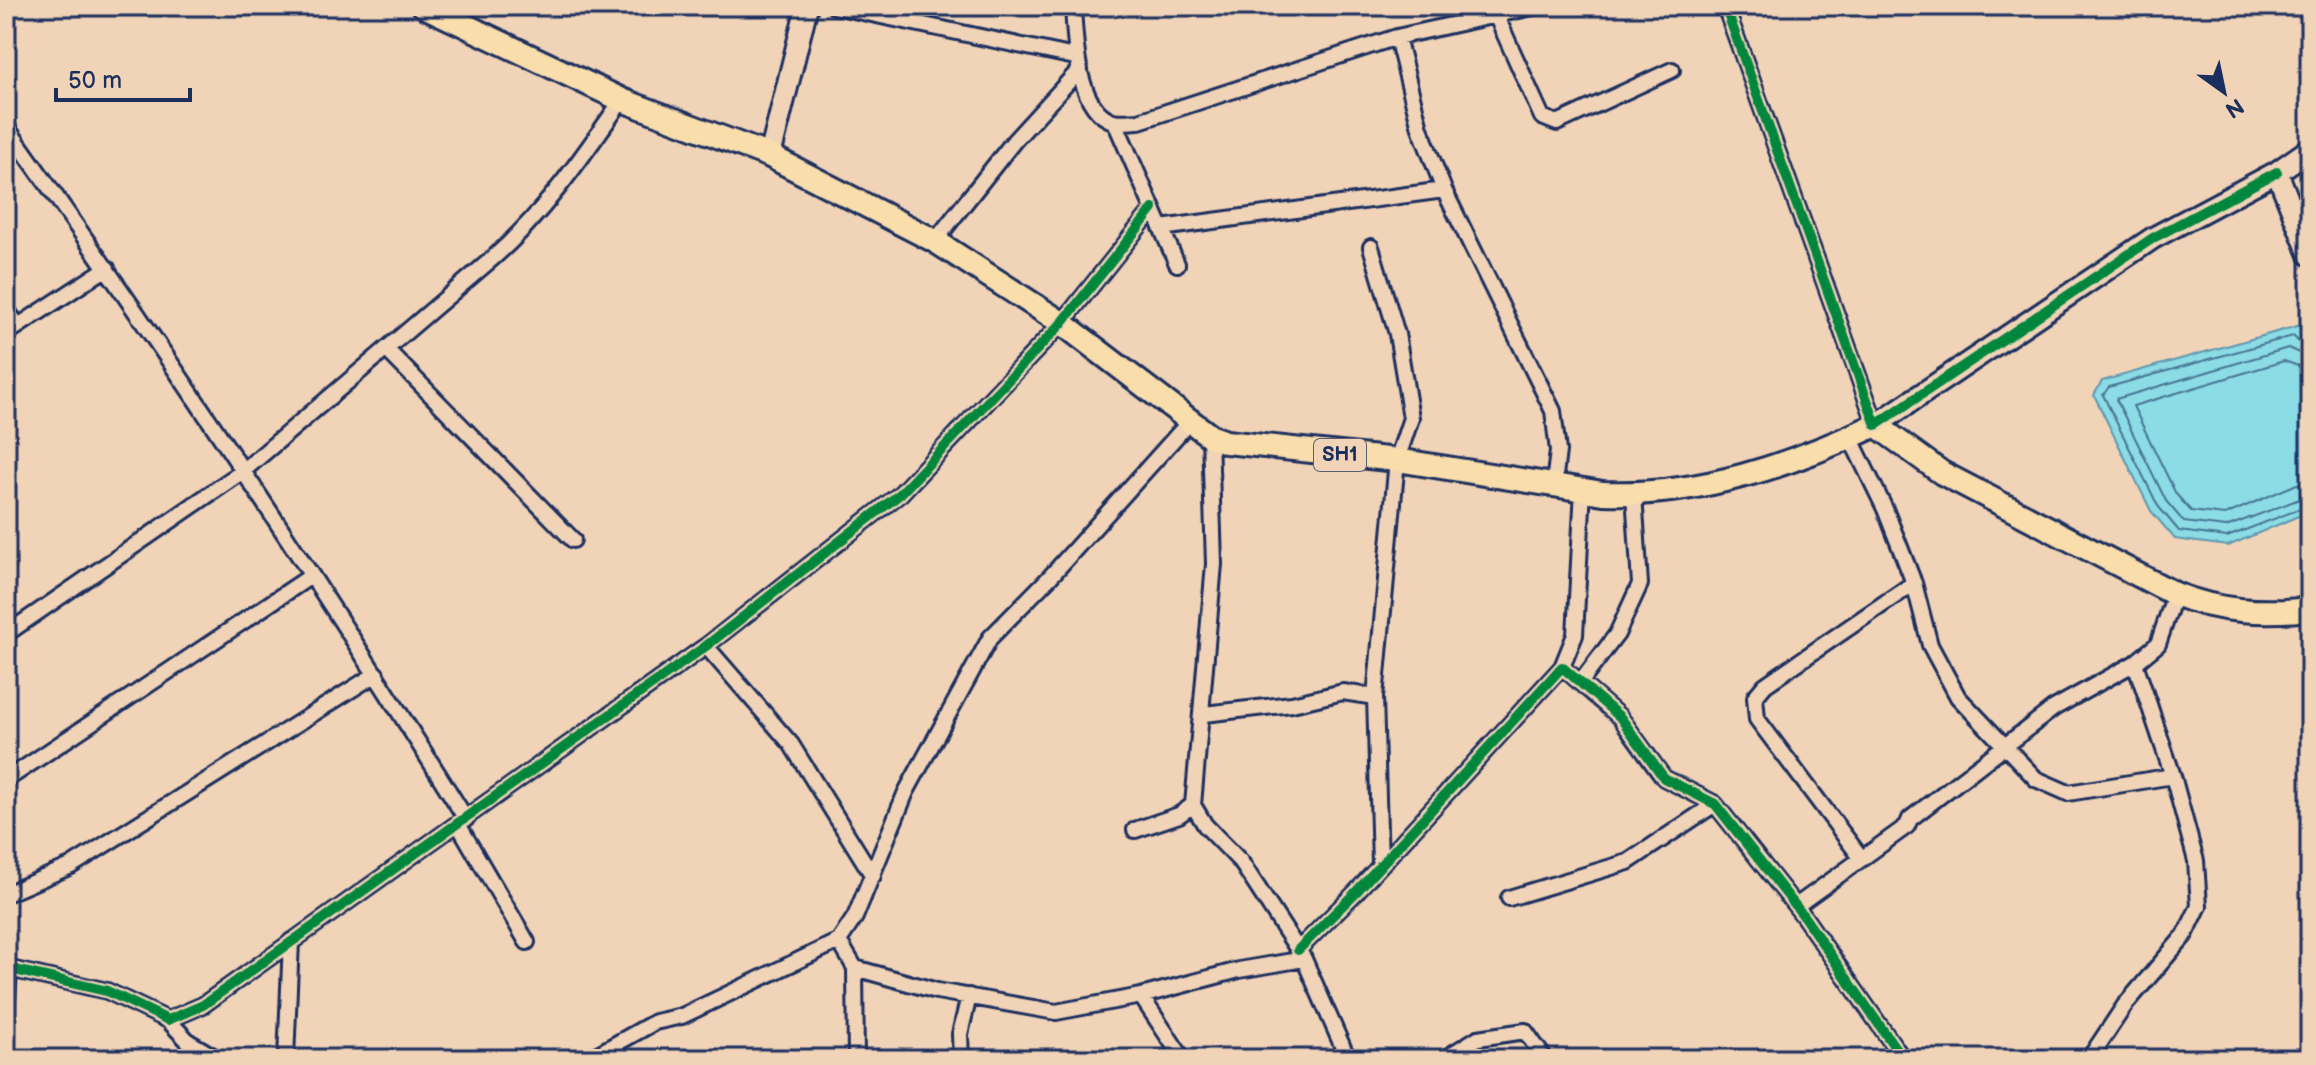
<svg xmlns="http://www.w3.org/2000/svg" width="2316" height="1065" viewBox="0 0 2316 1065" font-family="'Balsamiq Sans',sans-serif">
  <rect width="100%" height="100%" fill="#f1d4b7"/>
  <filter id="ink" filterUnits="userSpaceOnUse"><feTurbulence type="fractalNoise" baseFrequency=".0125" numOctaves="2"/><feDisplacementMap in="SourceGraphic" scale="16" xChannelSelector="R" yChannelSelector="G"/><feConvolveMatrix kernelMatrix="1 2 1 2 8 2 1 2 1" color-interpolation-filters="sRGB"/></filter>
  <g filter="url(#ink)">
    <path fill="#8bdce5" stroke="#5e97af" stroke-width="2" d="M 2301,325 L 2310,348 L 2310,511 L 2228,546 L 2175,539 L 2151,511 L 2094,395 L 2102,381 Z"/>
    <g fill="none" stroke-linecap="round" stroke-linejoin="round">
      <path stroke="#487494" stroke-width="2" d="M 2310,348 L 2303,346 L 2293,336 L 2109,387 L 2103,395 L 2158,506 L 2179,531 L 2227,537 L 2310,505
        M 2310,358 L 2288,348 L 2116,399 L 2166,501 L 2184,522 L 2226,527 L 2310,495
        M 2310,370 L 2284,361 L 2133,406 L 2176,494 L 2191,511 L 2225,515 L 2297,484 L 2310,483"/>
      <defs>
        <path id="street" d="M 834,6 L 1075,57
          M 1073,6 C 1075,39 1076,109 1113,121 C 1121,123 1131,121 1139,121 L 1397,37 L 1537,6
          M 1725,6 L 1876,425
          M 1496,15 L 1542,117 L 1557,123 L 1672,70
          M 1397,37 L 1420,128 L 1444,190 L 1553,411 L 1558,451 L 1554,484
          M 1115,122 L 1177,264
          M 6,126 C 167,352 320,583 466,819
          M 1161,228 L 1444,190
          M 935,241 L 1014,141 L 1080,69
          M 1371,247 L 1397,334 L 1411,418 L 1397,460 L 1375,697 L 1380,863
          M 6,309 L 18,326
          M 6,334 L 107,268
          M 386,349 L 573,540
          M 1850,437 L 1885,509 L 1914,583 L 1930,645 L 1958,697 L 2036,779 L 2068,793 L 2173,776
          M 6,634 L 243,471 L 493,258 C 545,212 582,157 622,100
          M 706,646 L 791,744 L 873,876
          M 1562,667 L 1575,635 L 1583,489
          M 1580,683 L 1617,634 L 1640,584 L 1634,494
          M 1204,714 L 1292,704 L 1343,692 L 1375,697
          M 6,780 L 311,576
          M 1193,805 L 1214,564 L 1210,436
          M 458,824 L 527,942
          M 1135,830 L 1179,815 L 1193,805 L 1205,825 L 1241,862 L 1304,959 L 1348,1059
          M 1862,859 L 1757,719 L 1755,697 L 1765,685 L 1914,583
          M 6,894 L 71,866 L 376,674
          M 1509,898 L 1628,862 L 1715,804
          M 1796,906 L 1907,826 L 1910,819 L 2054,708 L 2135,663 L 2158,644 L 2175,594
          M 839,941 L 855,968 L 937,991 L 1056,1012 L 1141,996 L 1239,970 L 1304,959
          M 1298,950 L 1356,892 L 1562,667 L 1620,717 L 1664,778 L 1715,804 L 1802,914 L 1903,1059
          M 6,968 L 107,991 L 168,1020 L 203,1005 L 706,646 L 900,494 L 1062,323 L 1153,209
          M 855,968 L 856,1059
          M 1141,996 L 1183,1059
          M 6,1017 L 9,968
          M 168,1020 L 189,1042 L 218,1059
          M 286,1059 L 291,941
          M 589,1059 L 655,1022 L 682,1016 L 839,941 L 855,917 L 906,792 L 990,638 L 1050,577 L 1190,421
          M 961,1059 L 960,1034 L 969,996
          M 1444,1059 L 1478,1038 L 1525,1031 L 1545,1059
          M 2089,1059 L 2125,1005 L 2185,935 L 2199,906 L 2196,861 L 2173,776 L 2135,663"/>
        <path id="secondary" d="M 770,156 L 807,6
          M 2277,172 L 2310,255
          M 1876,425 L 2153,238 L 2277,172 L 2310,149"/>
        <path id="primary" d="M 424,6 L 622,100 L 770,156 L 935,241 L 1062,323 L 1210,436 L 1226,442 L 1397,460 L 1603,493 C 1698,497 1791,465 1876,425 L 1942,473 L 2175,594 C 2219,612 2263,614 2310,609"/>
      </defs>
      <use href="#street" stroke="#1b2f5e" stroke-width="20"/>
      <use href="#secondary" stroke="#1b2f5e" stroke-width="26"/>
      <use href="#primary" stroke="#1b2f5e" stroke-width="28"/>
      <use href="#street" stroke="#f1d4b7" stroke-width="14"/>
      <use href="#secondary" stroke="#f1d4b7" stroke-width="20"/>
      <use href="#primary" stroke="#f9ddab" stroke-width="22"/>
      <defs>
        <path id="cycleway" d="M 1725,6 L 1876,425 L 2153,238 L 2277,172
          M 1298,950 L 1356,892 L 1562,667 L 1620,717 L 1664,778 L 1715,804 L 1802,914 L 1903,1059
          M 6,968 L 107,991 L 168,1020 L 203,1005 L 706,646 L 900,494 L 1062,323 L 1153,209"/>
      </defs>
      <use href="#cycleway" stroke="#f1d4b7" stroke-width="15"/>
      <use href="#cycleway" stroke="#00873e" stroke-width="10"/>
    </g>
  </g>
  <g text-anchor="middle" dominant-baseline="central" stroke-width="6" stroke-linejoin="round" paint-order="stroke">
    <rect fill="#f1d4b7" stroke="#5b6079" stroke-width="2" x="1314" y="439" width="52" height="32" rx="6"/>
    <g font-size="20" font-weight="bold" fill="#1b2f5e">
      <text x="1340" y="455">SH1</text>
    </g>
  </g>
  <rect width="2316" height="1065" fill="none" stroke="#f1d4b7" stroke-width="32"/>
  <rect x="16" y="16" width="2284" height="1033" fill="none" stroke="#1b2f5e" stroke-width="3" filter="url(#ink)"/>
  <g transform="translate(2224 92) rotate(147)" stroke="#f1d4b7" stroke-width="6" paint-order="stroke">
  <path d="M0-6L14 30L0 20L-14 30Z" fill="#1b2f5e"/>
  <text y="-12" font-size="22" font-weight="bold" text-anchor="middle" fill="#1b2f5e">N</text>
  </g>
  <path d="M56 88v12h134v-12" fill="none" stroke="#1b2f5e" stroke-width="4"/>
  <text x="68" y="88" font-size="24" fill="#1b2f5e" stroke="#f1d4b7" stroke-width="6" paint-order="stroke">50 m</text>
</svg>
